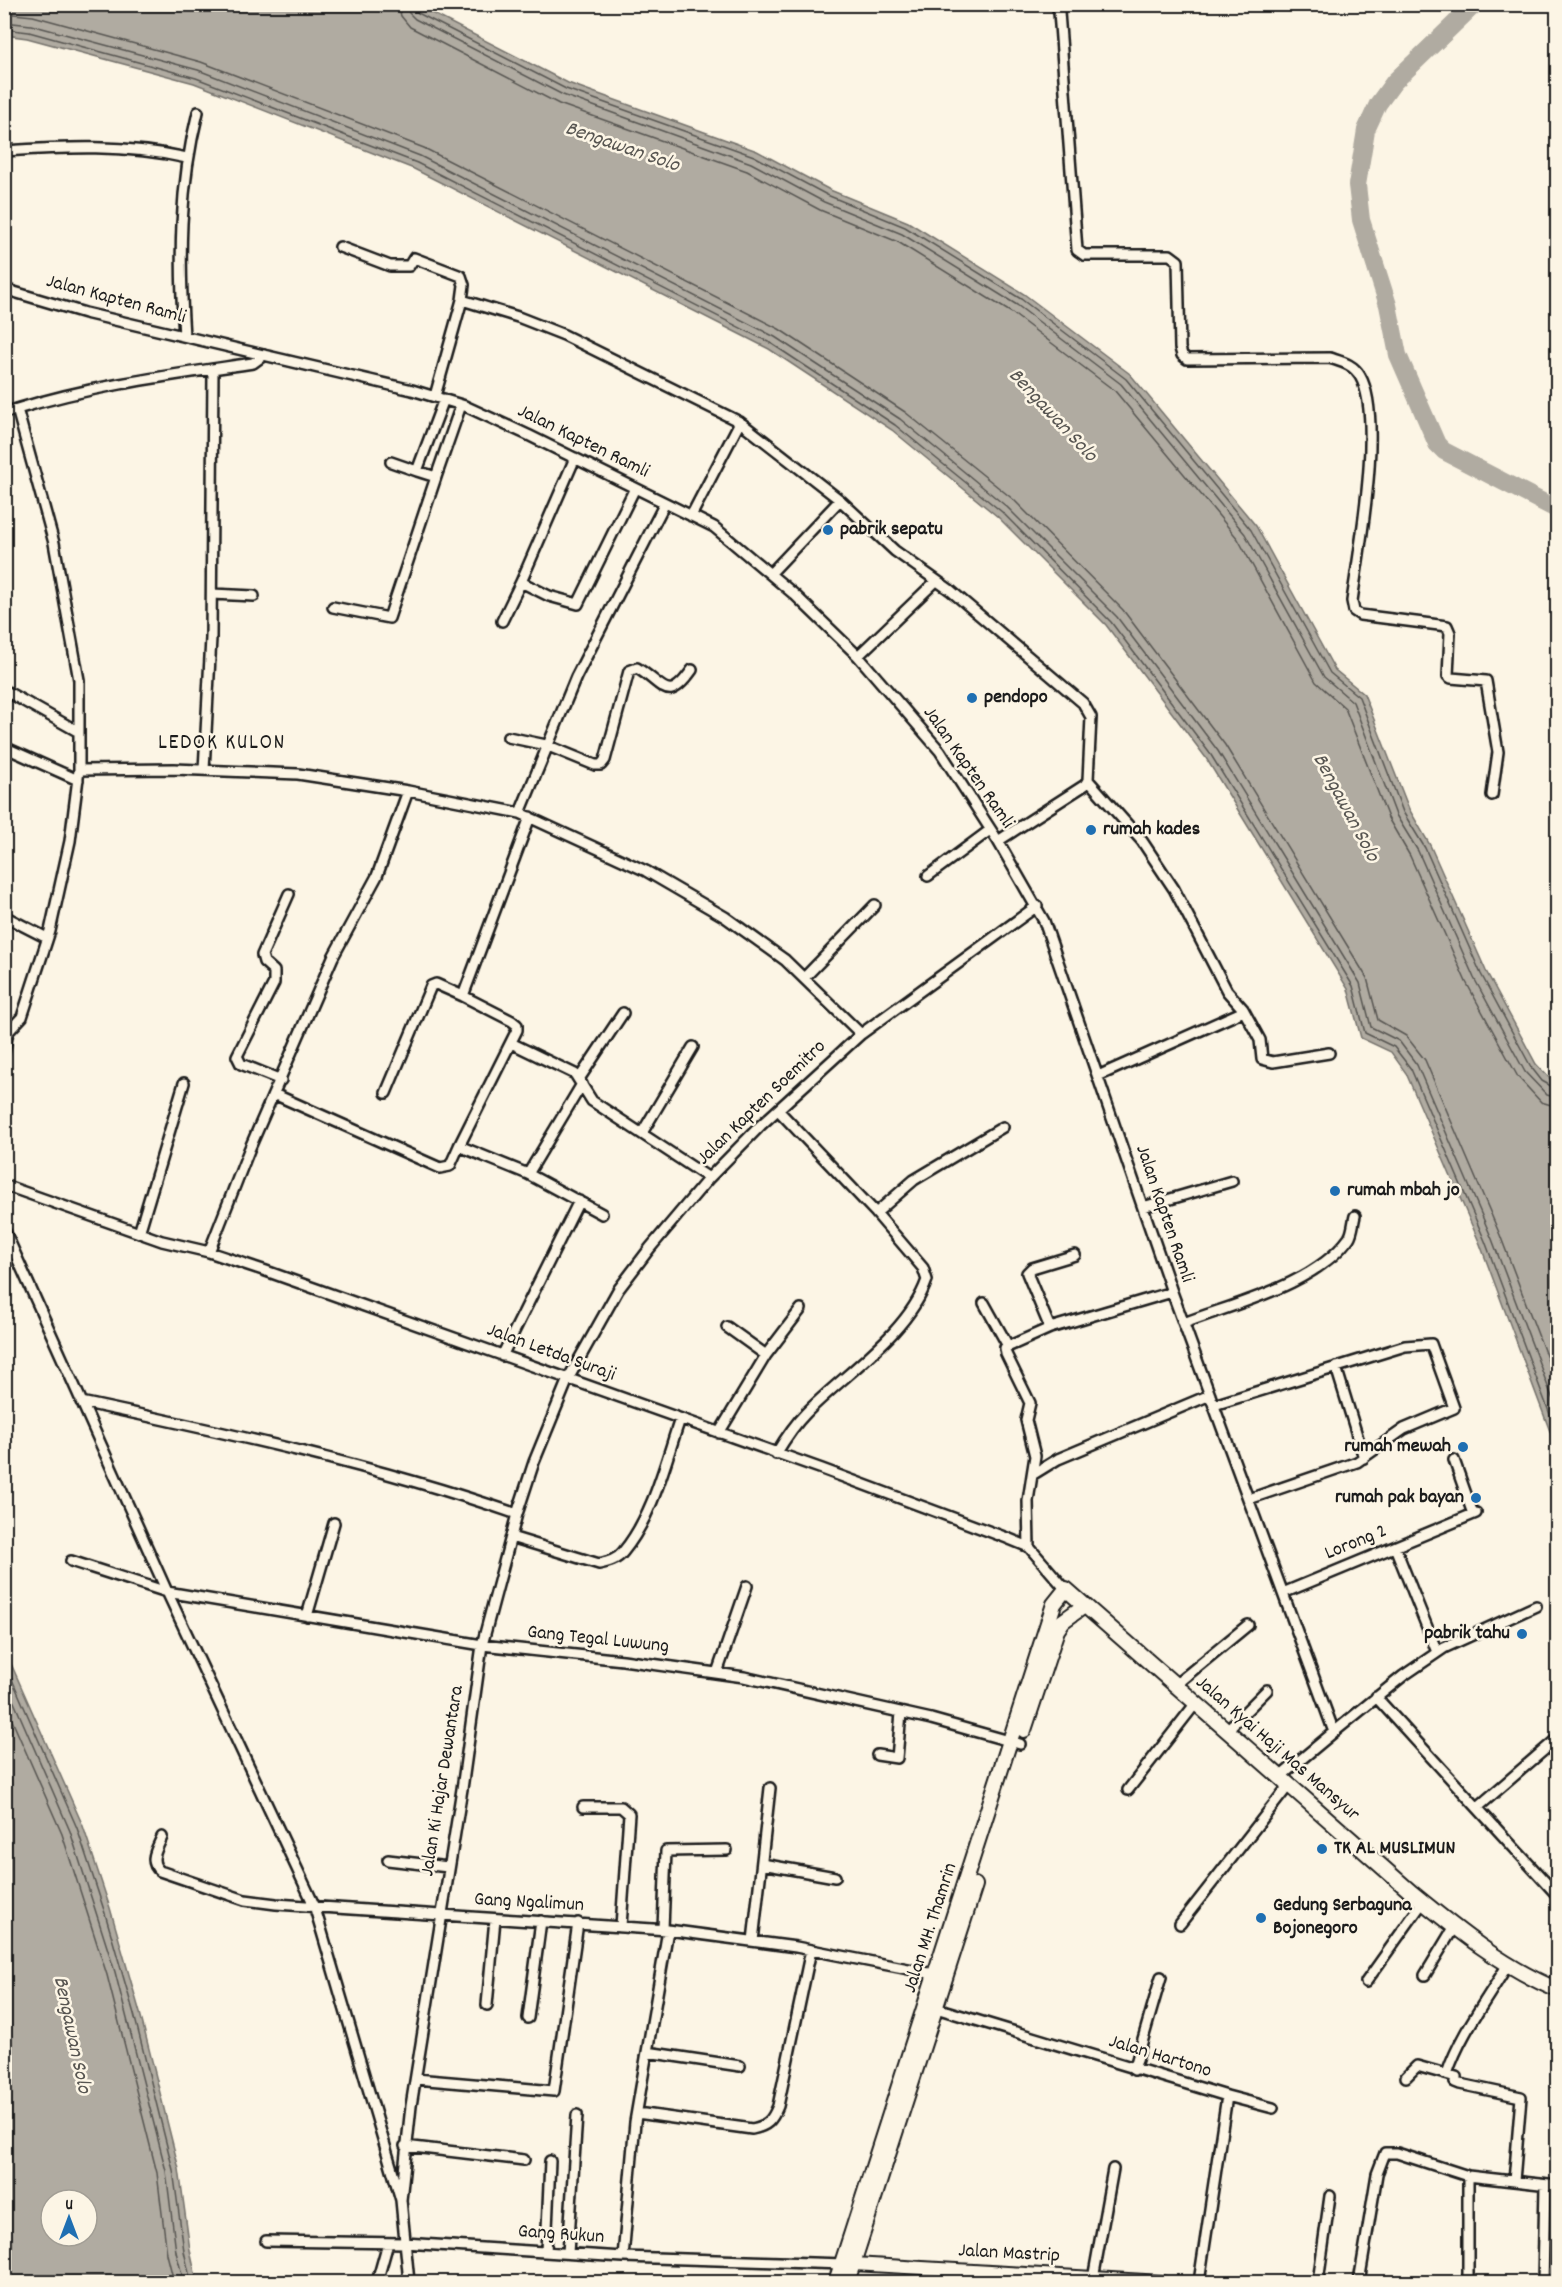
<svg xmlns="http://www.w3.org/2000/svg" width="1562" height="2287" viewBox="0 0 1562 2287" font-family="Dekko,sans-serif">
  <rect width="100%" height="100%" fill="#fcf5e5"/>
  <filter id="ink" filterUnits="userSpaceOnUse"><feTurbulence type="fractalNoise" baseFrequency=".0167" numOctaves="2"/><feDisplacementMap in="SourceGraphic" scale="12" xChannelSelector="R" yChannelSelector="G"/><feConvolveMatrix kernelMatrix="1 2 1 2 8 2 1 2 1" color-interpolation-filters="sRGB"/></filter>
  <g filter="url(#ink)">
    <path fill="#b0aba1" stroke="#75726c" stroke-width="1.5" fill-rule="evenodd" d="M 5,4 L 416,5 L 568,83 L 757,151 L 830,190 L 908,222 L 1024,294 L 1130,374 L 1256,526 L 1335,670 L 1364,694 L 1409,809 L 1430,845 L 1486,971 L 1536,1064 L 1557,1086 L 1557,1459 L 1551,1434 L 1480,1244 L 1406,1073 L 1391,1052 L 1361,1038 L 1348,989 L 1206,758 L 1106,625 L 998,517 L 892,430 L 769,349 L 414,169 L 194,83 L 27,38 L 5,35 Z
      M 4,1648 L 83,1826 L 110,1908 L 140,2013 L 179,2169 L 190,2250 L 197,2282 L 5,2282 ZM 51,2200 L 87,2200 L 87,2236 L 51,2236 Z"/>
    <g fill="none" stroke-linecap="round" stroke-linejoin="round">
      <path stroke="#575551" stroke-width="1.5" d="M 398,4 L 401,16 L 410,27 L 559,104 L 747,171 L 820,210 L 898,242 L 1012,313 L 1115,391 L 1238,539 L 1316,682 L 1345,708 L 1388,818 L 1410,856 L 1466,982 L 1518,1077 L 1541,1102 L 1558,1107
        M 407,4 L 409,13 L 415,19 L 563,95 L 751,163 L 824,202 L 902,234 L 1017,305 L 1121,384 L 1245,534 L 1324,677 L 1353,702 L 1396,815 L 1418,851 L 1474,978 L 1525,1072 L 1547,1095 L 1558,1098
        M 415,4 L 418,13 L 566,89 L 754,156 L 827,195 L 905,227 L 1021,299 L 1126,379 L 1251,530 L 1330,673 L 1359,697 L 1403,812 L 1425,848 L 1481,974 L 1531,1067 L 1542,1081 L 1558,1090
        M 4,13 L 33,16 L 201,62 L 424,148 L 779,329 L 905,412 L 1014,500 L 1123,610 L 1225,745 L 1367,978 L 1378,1020 L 1406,1036 L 1425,1060 L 1500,1235 L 1558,1387
        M 4,22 L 31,25 L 198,70 L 420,156 L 775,337 L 900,419 L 1007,507 L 1117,617 L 1218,751 L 1360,983 L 1371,1027 L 1399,1041 L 1417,1065 L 1492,1239 L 1558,1413
        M 4,29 L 29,32 L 196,78 L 417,163 L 772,344 L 895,425 L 1002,512 L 1111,622 L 1211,755 L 1353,986 L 1365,1033 L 1394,1047 L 1411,1069 L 1485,1241 L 1558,1436
        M 4,1661 L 77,1828 L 104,1910 L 134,2014 L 173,2170 L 184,2251 L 191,2282
        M 4,1679 L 70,1831 L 115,1972 L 166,2171 L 176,2252 L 184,2282
        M 4,1702 L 62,1834 L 107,1975 L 157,2173 L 167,2254 L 174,2282"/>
      <path stroke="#b0aba1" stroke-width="18" d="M 1475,4 L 1394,82 L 1378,104 L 1366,130 L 1357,185 L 1361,220 L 1388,305 L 1398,355 L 1437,444 L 1444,451 L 1558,510"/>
      <defs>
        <path id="minor" d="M 1056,4 L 1059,12 L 1077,250 L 1084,255 L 1170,255 L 1178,261 L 1180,348 L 1182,355 L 1187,359 L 1330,358 C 1342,362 1353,364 1360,376 C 1384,417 1359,551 1352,601 L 1354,611 L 1360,615 L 1447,626 L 1450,633 L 1448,676 L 1451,678 L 1486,681 L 1498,752 L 1492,795
          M 4,151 C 66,147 126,144 187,158
          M 340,247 L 390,266 L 409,266 L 414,258 L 461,276 L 464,285 L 462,300 L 435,396
          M 4,289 L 85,313 L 412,390 L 465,406 L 528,435 L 714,527 L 795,595 L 858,656 L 940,751 L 998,841 L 1044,921 L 1172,1292 L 1334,1732 L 1280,1777
          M 462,300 L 518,317 L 564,335 L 740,422 L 840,500 L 895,551 L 950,590 L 1083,703 L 1091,717 L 1088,780 L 1085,785 L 998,841
          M 184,336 C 179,259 179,187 198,112
          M 444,399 L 417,471 L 436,477 L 461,405
          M 4,413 L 17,409
          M 391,462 L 417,471
          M 691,516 L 740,422
          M 770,574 L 840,500
          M 521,582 L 575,458
          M 212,594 L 254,596
          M 333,607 L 389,618 L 436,477
          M 502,621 L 521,582 L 549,596 L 578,604 L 635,488
          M 858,656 L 936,581
          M 4,690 L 79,732
          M 508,737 L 546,745 L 595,765 L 601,765 L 605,760 L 629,671 L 637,668 C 665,685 667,705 692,670
          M 4,747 L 78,780
          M 79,770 L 174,769 L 298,774 L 408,791 L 520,813 L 646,871 L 725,917 L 785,960 L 861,1034
          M 204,770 L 211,638 L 213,369
          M 1088,780 L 1142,841 L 1174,889 L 1227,991 L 1243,1009 L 1254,1029 L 1260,1040 L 1262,1059 L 1273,1062 L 1329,1053
          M 520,813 L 576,677 L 665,503
          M 928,876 L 990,830
          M 4,916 L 47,938
          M 804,978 L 875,905
          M 4,1026 L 8,1032 L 4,1053
          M 8,1032 L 22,1017 L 50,931 L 70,841 L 79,770 L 79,680 L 54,543 L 17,409 C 94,385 173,375 253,363 L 264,355
          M 511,1043 L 575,1074 L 592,1101 L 709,1178
          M 1098,1076 L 1244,1011
          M 579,1079 L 623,1013
          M 281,1080 L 241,1064 L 237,1056 L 274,983 L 274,971 L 264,962 L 262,955 L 289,894
          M 386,1093 L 431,986 L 436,984 L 463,996
          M 274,1094 L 440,1168 L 450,1166 L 459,1146 L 528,1174 L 602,1214
          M 642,1133 L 693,1047
          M 459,1146 L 517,1030 L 517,1025 L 512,1021 L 463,996 L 530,817
          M 528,1174 L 582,1084
          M 4,1185 L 162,1241 L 209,1252 L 266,1271 L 822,1469 L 1007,1538 L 1029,1547 L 1062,1585
          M 1143,1207 L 1232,1181
          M 876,1213 L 914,1180 L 1003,1127
          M 4,1229 L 169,1596 L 314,1905 L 401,2200 L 409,2282
          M 139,1233 L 184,1083
          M 209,1252 L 249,1150 L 333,957 L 377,876 L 408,791
          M 984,1303 L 1008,1346
          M 1184,1323 C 1236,1303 1315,1285 1349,1238 C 1353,1232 1353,1223 1355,1216
          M 1050,1328 L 1027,1273 L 1032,1268 L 1075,1255
          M 766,1355 L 801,1309
          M 502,1356 L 579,1201
          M 1336,1367 L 1364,1458
          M 81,1402 C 228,1433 375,1465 517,1514
          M 1214,1405 L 1405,1346 L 1431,1344 L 1454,1408 L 1404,1429 L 1357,1462 L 1249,1499
          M 719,1433 L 766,1355 L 727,1327
          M 776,1454 C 785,1439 794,1425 806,1413 C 845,1373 908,1334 927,1280 L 923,1268 L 876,1213 L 778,1110
          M 1454,1460 L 1473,1514
          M 1032,1475 L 1035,1456 L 1026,1420 L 1030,1403 L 1006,1354 L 1005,1348 L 1050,1328 L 1172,1292
          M 511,1537 L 599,1564 C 608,1562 617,1560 623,1552 C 653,1516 665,1463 680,1419
          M 1029,1547 L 1028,1501 L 1032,1475 L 1058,1459 L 1210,1395
          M 1395,1547 L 1437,1652
          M 71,1561 L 167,1592 L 482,1645 L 623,1660 L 744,1677 L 931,1719 L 1020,1744
          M 1283,1593 L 1476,1513
          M 307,1616 L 334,1523
          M 717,1673 L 747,1586
          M 1175,1685 L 1248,1625
          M 1376,1697 L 1558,1896
          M 1227,1730 L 1267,1690
          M 1334,1732 L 1403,1676 L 1444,1648 L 1536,1606
          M 877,1755 L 897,1758 L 901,1713
          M 1128,1790 L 1196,1703
          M 583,1807 L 621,1807 L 629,1814 L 621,1926
          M 1478,1807 L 1558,1738
          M 162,1837 C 157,1849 148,1861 160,1871 L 245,1900 L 276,1904 L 668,1930 L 796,1947 L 939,1975
          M 388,1860 L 448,1867
          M 762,1864 L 835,1877
          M 1180,1924 L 1289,1785
          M 663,1929 L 666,1851 L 727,1850
          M 753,1941 L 770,1788
          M 1425,1975 L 1454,1927
          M 1366,1982 L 1423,1902
          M 1551,1987 L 1558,1975
          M 487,2005 L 495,1919
          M 936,2008 L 1227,2096 L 1199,2282
          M 528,2018 L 541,1921
          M 647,2052 L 740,2066
          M 1134,2070 L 1161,1977
          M 1447,2074 C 1460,2034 1487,2000 1508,1964
          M 1406,2077 L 1417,2066 L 1456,2077 L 1455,2082 L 1460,2084 L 1521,2097 L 1514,2181
          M 416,2079 L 554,2091 L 578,1923
          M 1227,2096 L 1273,2108
          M 637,2113 L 752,2129 C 767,2126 772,2121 778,2106 L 811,1950
          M 405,2146 L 524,2160
          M 401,2200 L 411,2106 L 462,1789 L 482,1645 L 517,1514 L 534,1462 L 568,1379 L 618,1290 L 650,1248 L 709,1178 L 761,1125 L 861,1034 L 1037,906
          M 266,2241 L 405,2243 L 623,2257 L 845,2264
          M 546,2252 L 550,2161
          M 568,2253 L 577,2115
          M 623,2257 L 635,2122 L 668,1930
          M 1093,2279 L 1113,2169
          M 377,2282 L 388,2243
          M 958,2282 L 960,2271
          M 1318,2282 L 1330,2196
          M 1359,2282 L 1377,2174 L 1385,2153 L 1397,2153 L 1468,2176 L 1558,2186
          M 1468,2282 L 1468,2176
          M 1543,2282 L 1545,2185"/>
        <path id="secondary" d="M 854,2264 L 1162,2282"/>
        <path id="primary" d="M 1024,1730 L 1057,1630 L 1063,1621 L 1084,1606
          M 836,2282 L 1054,1604 L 1066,1589 L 1412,1893 C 1456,1929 1504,1968 1558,1990
          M 847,2282 L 975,1885"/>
      </defs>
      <use href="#minor" stroke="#1c1c1c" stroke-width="14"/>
      <use href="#secondary" stroke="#1c1c1c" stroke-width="16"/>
      <use href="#primary" stroke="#1c1c1c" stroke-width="18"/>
      <use href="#minor" stroke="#fcf5e5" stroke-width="9"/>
      <use href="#secondary" stroke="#fcf5e5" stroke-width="12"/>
      <use href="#primary" stroke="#fcf5e5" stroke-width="14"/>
    </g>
  </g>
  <g fill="#1f6fb2" stroke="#fcf5e5" stroke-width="2">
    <circle cx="828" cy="530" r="6"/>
    <circle cx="972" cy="698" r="6"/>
    <circle cx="1091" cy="830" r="6"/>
    <circle cx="1335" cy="1191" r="6"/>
    <circle cx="1463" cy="1447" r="6"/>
    <circle cx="1476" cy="1498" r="6"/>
    <circle cx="1522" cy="1634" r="6"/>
    <circle cx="1322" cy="1849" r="6"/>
    <circle cx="1261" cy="1918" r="6"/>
  </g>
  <g text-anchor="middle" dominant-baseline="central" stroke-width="5" stroke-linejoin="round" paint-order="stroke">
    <g font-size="20" fill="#1c1c1c" stroke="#fcf5e5">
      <text transform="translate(116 300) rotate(15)">Jalan Kapten Ramli</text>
      <text transform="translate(583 442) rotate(26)">Jalan Kapten Ramli</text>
      <text transform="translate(968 768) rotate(55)">Jalan Kapten Ramli</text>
      <text transform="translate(762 1103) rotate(-44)">Jalan Kapten Soemitro</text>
      <text transform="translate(1164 1214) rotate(71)">Jalan Kapten Ramli</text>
      <text transform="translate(551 1353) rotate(20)">Jalan Letda Suraji</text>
      <text transform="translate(1356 1543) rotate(-22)">Lorong 2</text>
      <text transform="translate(598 1640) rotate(6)">Gang Tegal Luwung</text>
      <text transform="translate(1277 1749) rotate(41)">Jalan Kyai Haji Mas Mansyur</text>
      <text transform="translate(443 1781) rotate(-81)">Jalan Ki Hajar Dewantara</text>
      <text transform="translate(529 1903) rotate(3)">Gang Ngalimun</text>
      <text transform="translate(931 1928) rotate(-72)">Jalan MH. Thamrin</text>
      <text transform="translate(1160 2057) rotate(17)">Jalan Hartono</text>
      <text transform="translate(561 2235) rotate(4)">Gang Rukun</text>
      <text transform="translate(1009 2254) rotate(3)">Jalan Mastrip</text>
    </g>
    <g font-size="20" font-weight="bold" fill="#1c1c1c" stroke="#fcf5e5" text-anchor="start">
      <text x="840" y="530">pabrik sepatu</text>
      <text x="984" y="698">pendopo</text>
      <text x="1103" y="830">rumah kades</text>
      <text x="1347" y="1191">rumah mbah jo</text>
      <text x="1451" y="1447" text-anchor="end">rumah mewah</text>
      <text x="1464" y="1498" text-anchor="end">rumah pak bayan</text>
      <text x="1510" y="1634" text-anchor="end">pabrik tahu</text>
      <text x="1334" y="1849">TK AL MUSLIMUN</text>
      <text x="1273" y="1906">Gedung Serbaguna<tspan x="1273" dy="23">Bojonegoro</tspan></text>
    </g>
    <g font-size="21" font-style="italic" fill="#575551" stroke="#fcf5e5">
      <text transform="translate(622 148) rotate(19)">Bengawan Solo</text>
      <text transform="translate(1052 416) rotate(47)">Bengawan Solo</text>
      <text transform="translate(1345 808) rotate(62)">Bengawan Solo</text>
      <text transform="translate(71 2035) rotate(78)">Bengawan Solo</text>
    </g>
    <g font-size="22" letter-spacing="1.5" fill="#1c1c1c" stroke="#fcf5e5">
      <text x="222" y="743">LEDOK KULON</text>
    </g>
  </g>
  <rect width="1562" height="2287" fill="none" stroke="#fcf5e5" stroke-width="24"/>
  <rect x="12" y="12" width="1538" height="2263" fill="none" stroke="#1c1c1c" stroke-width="2" filter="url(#ink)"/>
  <g transform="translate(69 2218)"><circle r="28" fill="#fcf5e5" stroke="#a29e95" stroke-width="1.5"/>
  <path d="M0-4.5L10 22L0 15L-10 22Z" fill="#1f6fb2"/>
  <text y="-9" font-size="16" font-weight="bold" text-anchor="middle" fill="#1c1c1c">U</text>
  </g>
</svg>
